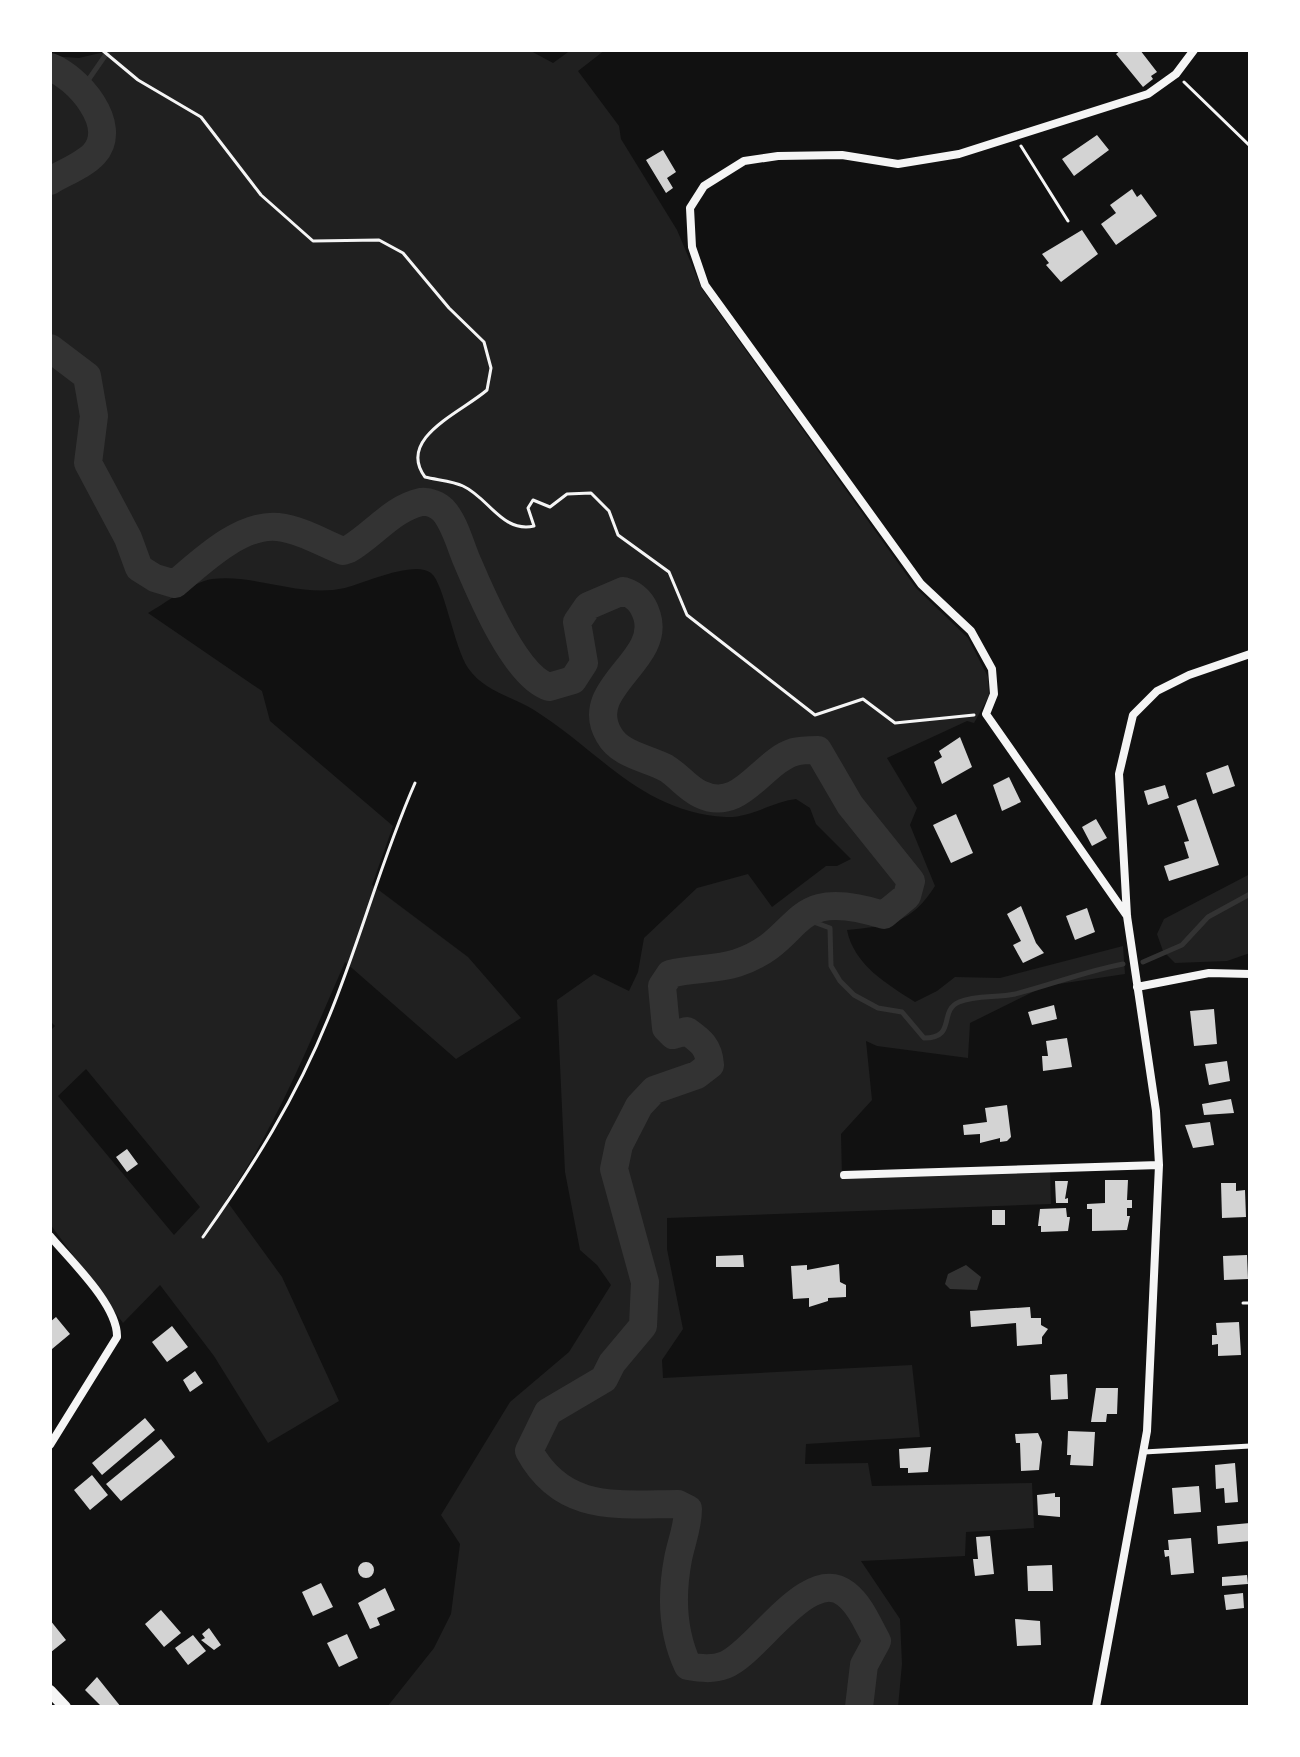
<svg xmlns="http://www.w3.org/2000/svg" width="1300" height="1757" viewBox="0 0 1300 1757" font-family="Georgia,serif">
  <rect width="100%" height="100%" fill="#111"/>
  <path fill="#202020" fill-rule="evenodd" d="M 113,50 L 529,50 L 553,63 L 571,50 L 605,50 L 578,71 L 619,126 L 621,139 L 677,230 L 702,289 L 916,588 L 968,638 L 988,677 L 989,696 L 974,723 L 967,721 L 887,758 L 917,808 L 910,825 L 935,886 C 912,923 889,926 847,930 C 854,965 887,984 915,1002 L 937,991 L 955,977 L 1000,978 L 1123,946 L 1125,974 L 1045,986 L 970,1023 L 968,1058 L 877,1046 L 866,1041 L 872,1100 L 841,1134 L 842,1178 L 1050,1171 L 1051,1204 L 667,1218 L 667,1249 L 683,1329 L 662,1360 L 663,1378 L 912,1365 L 920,1437 L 806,1444 L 805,1464 L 868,1463 L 872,1486 L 1032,1483 L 1034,1528 L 966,1532 L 965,1556 L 861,1561 L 900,1619 L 902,1664 L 898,1707 L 387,1707 L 434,1648 L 451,1614 L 460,1544 L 441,1515 L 510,1402 L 569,1352 L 611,1285 L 597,1265 L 580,1250 L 565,1172 L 557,1000 L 594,974 L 629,991 L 638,972 L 644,938 L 697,888 L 748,874 L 772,907 L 826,866 L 837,866 L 851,859 L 816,824 L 810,808 L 796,799 C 772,802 750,818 726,817 C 641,812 601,752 534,710 C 511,696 485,692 468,668 C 454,647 444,583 431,573 C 414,560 365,583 345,588 C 299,598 257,574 212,579 C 192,582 166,603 148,613 L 262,691 L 270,721 L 393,826 L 372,885 L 468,957 L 521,1018 L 456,1059 L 345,962 C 309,1044 277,1125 226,1200 L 282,1277 L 339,1401 L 268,1443 L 214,1356 L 160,1285 L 123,1323 L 50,1224 L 50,1031 L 55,1026 L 50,1021 L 50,56 L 79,58 ZM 86,1069 L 200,1207 L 174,1235 L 58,1096 Z
    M 1250,874 L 1250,953 L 1227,961 L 1175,963 L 1163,951 L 1157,934 L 1164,919 Z"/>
  <path fill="#333" d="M 966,1265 L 981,1277 L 977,1290 L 950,1289 L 945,1284 L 948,1274 Z"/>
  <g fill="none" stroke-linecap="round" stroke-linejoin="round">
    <path stroke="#333" stroke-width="5" d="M 82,89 L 109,50
      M 800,917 L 830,928 L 831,966 L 840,981 L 854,995 L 878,1008 L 902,1012 L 924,1038 C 957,1038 938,1011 959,1002 C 976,995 997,998 1015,994 C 1051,985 1086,971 1123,964
      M 1143,962 L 1182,945 L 1208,917 L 1250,894"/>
    <path stroke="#333" stroke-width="28" d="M 50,67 C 77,77 120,125 94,154 C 84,165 63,173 50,181
      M 50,348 L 87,376 L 94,416 L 88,463 L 128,538 L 139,568 L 155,578 L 175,584 C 201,562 241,523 278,527 C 301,530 321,542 343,551 L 349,549 C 373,535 393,508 421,502 C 429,501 438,505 443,510 C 455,523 460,545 467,561 C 481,594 515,676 549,687 L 573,680 L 584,663 L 577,622 L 588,606 L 623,591 C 636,595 643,603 647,616 C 661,661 581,688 609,735 C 620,755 647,758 666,768 C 678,775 687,788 700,794 C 741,814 761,762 794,752 C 801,750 811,750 818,750 L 850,805 L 911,881 L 907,896 L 884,915 C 785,884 807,940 737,963 C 716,970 692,968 670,974 L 662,986 L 666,1028 L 673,1035 L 687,1031 C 701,1041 709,1047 710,1065 L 697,1075 L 654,1090 L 639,1106 L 619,1145 L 614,1169 L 645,1282 L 643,1326 L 612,1363 L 604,1379 L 548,1412 L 529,1451 C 563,1513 617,1504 678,1504 L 688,1509 C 688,1527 681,1543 678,1559 C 671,1596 672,1632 688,1666 C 700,1668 712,1670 725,1665 C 757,1653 808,1564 846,1594 C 861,1606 868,1625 877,1641 L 864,1665 L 859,1707"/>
  </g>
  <path fill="#d3d3d3" d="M 1121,50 L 1140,50 L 1157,72 L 1151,76 L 1153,79 L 1143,87 L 1116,54 Z
    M 1097,135 L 1109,150 L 1074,176 L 1062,159 Z
    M 663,150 L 676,172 L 667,178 L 673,188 L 666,193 L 646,160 Z
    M 1132,189 L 1137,197 L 1141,194 L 1157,216 L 1116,245 L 1101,224 L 1116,213 L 1110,205 Z
    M 1082,230 L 1098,254 L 1061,282 L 1046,265 L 1049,263 L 1042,254 Z
    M 960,737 L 972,767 L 942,784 L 934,762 L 942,757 L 939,751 Z
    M 1228,765 L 1235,786 L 1213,794 L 1206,773 Z
    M 1009,777 L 1021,802 L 1002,811 L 993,785 Z
    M 1165,785 L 1169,798 L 1148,805 L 1144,791 Z
    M 1196,799 L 1219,865 L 1169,881 L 1164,866 L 1189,858 L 1184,842 L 1189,841 L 1177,806 Z
    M 956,814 L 973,853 L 951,863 L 933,825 Z
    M 1096,819 L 1107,838 L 1092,846 L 1082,827 Z
    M 1021,906 L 1036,943 L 1044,953 L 1023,963 L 1013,945 L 1021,941 L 1007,914 Z
    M 1087,908 L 1095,932 L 1075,940 L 1066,916 Z
    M 1054,1005 L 1057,1019 L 1032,1025 L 1028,1012 Z
    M 1214,1009 L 1217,1044 L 1194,1046 L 1190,1011 Z
    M 1067,1038 L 1072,1067 L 1043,1071 L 1042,1056 L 1048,1056 L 1046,1041 Z
    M 1227,1061 L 1230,1081 L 1209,1085 L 1205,1064 Z
    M 1231,1099 L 1234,1113 L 1204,1115 L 1202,1104 Z
    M 1007,1105 L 1011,1137 L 1007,1141 L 1000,1142 L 1000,1138 L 980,1143 L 980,1134 L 964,1135 L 963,1125 L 987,1122 L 985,1108 Z
    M 1210,1122 L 1214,1145 L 1193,1148 L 1185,1125 Z
    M 127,1149 L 138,1164 L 127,1172 L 116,1157 Z
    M 1105,1180 L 1128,1180 L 1127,1200 L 1132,1200 L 1132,1208 L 1127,1208 L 1127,1216 L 1130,1216 L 1127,1230 L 1092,1231 L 1092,1209 L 1087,1209 L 1087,1204 L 1105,1203 Z
    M 1055,1181 L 1068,1181 L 1065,1199 L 1068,1198 L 1068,1203 L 1056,1203 Z
    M 1221,1183 L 1236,1183 L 1236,1191 L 1245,1190 L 1246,1217 L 1222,1218 Z
    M 1066,1208 L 1067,1217 L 1070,1217 L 1068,1231 L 1041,1232 L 1041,1226 L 1038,1226 L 1040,1209 Z
    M 992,1210 L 1005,1210 L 1005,1225 L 992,1225 Z
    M 743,1255 L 744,1267 L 716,1267 L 716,1256 Z
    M 1247,1255 L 1248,1279 L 1224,1280 L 1223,1256 Z
    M 839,1264 L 840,1282 L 846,1285 L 846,1297 L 828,1298 L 828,1301 L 809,1307 L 809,1298 L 793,1299 L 791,1266 L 807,1265 L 807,1270 Z
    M 1030,1307 L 1031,1318 L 1041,1318 L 1041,1325 L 1048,1329 L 1042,1337 L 1042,1344 L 1017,1346 L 1016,1323 L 971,1327 L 970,1311 Z
    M 56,1317 L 70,1334 L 52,1349 L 50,1322 Z
    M 1239,1322 L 1241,1355 L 1218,1356 L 1218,1344 L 1212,1345 L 1212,1335 L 1217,1335 L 1216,1323 Z
    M 172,1326 L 188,1347 L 167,1362 L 152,1342 Z
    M 195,1371 L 203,1383 L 190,1392 L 183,1380 Z
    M 1067,1374 L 1068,1399 L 1051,1400 L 1050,1375 Z
    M 1096,1388 L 1118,1388 L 1117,1414 L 1107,1414 L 1106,1422 L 1091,1422 Z
    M 145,1418 L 155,1430 L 102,1475 L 92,1463 Z
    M 1068,1431 L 1095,1432 L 1093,1466 L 1070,1465 L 1071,1455 L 1067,1455 Z
    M 1038,1433 L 1042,1442 L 1039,1470 L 1021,1471 L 1020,1443 L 1016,1443 L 1015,1434 Z
    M 161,1439 L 175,1457 L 121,1501 L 106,1484 Z
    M 931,1447 L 928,1472 L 908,1473 L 908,1468 L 900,1468 L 899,1449 Z
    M 1235,1463 L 1238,1502 L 1225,1503 L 1224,1488 L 1216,1489 L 1215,1465 Z
    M 92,1475 L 108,1495 L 90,1510 L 74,1490 Z
    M 1199,1486 L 1201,1512 L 1174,1514 L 1172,1488 Z
    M 1055,1493 L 1055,1497 L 1060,1497 L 1060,1517 L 1038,1515 L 1037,1495 Z
    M 1250,1523 L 1250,1541 L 1218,1544 L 1217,1526 Z
    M 990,1536 L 994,1574 L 975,1576 L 973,1559 L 978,1559 L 976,1537 Z
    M 1191,1538 L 1194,1573 L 1171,1575 L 1169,1556 L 1165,1557 L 1164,1550 L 1169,1550 L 1168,1540 Z
    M358 1570a8 8 0 1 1 16 0a8 8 0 1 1-16 0Z
    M 1052,1565 L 1053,1591 L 1028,1591 L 1027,1566 Z
    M 1247,1575 L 1248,1584 L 1222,1586 L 1222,1577 Z
    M 321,1583 L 333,1607 L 313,1616 L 302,1592 Z
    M 385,1588 L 395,1610 L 377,1618 L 380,1625 L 370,1629 L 358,1603 Z
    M 1243,1593 L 1244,1608 L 1226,1610 L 1224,1595 Z
    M 161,1610 L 181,1633 L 164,1647 L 145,1624 Z
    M 1015,1619 L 1040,1621 L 1041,1645 L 1017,1646 Z
    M 50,1620 L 66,1640 L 51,1652 L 50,1650 Z
    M 209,1628 L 221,1645 L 214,1650 L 201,1640 L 205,1638 L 202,1634 Z
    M 347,1634 L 358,1658 L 339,1667 L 327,1643 Z
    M 193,1635 L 206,1651 L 188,1665 L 175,1648 Z
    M 97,1677 L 121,1707 L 102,1707 L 85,1690 Z"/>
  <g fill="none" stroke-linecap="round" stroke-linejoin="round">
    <path stroke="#f5f5f5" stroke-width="3" d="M 102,50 L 138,80 L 201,117 L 261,195 L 313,241 L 379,240 L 403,253 L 449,308 L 484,342 L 491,368 L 487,390 C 462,412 396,438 425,477 C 437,480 453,481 463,486 C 489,498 502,533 534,526 L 528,508 L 533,500 L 550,507 L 567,494 L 591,493 L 609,511 L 618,535 L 669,572 L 687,615 L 815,715 L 863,699 L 895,723 L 974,715
      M 1184,82 L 1250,146
      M 1021,146 L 1068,221
      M 203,1237 C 252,1168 296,1098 328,1019 C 360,942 381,860 415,783
      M 1243,1303 L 1250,1303"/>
    <path stroke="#f5f5f5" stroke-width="5" d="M 1144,1452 L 1250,1446"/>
    <path stroke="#f5f5f5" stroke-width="8" d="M 1127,916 L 986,714 L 994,694 L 992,669 L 971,631 L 921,584 L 705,285 L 692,247 L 690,208 L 704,186 L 744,161 L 778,156 L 842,155 L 898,164 L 959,154 L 1148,94 L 1176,74 L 1194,50
      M 1137,987 L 1209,973 L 1250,974
      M 844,1175 L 1159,1165
      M 50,1236 C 70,1260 118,1305 117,1337 L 50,1445
      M 1096,1707 L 1147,1431 L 1159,1165 L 1156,1111 L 1127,916 L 1119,774 L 1133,715 L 1157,691 L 1189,675 L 1250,654"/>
    <path stroke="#f5f5f5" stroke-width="12" d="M 50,1691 L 65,1707"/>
  </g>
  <rect width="1300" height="1757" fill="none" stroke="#ffffff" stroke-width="104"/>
</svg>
